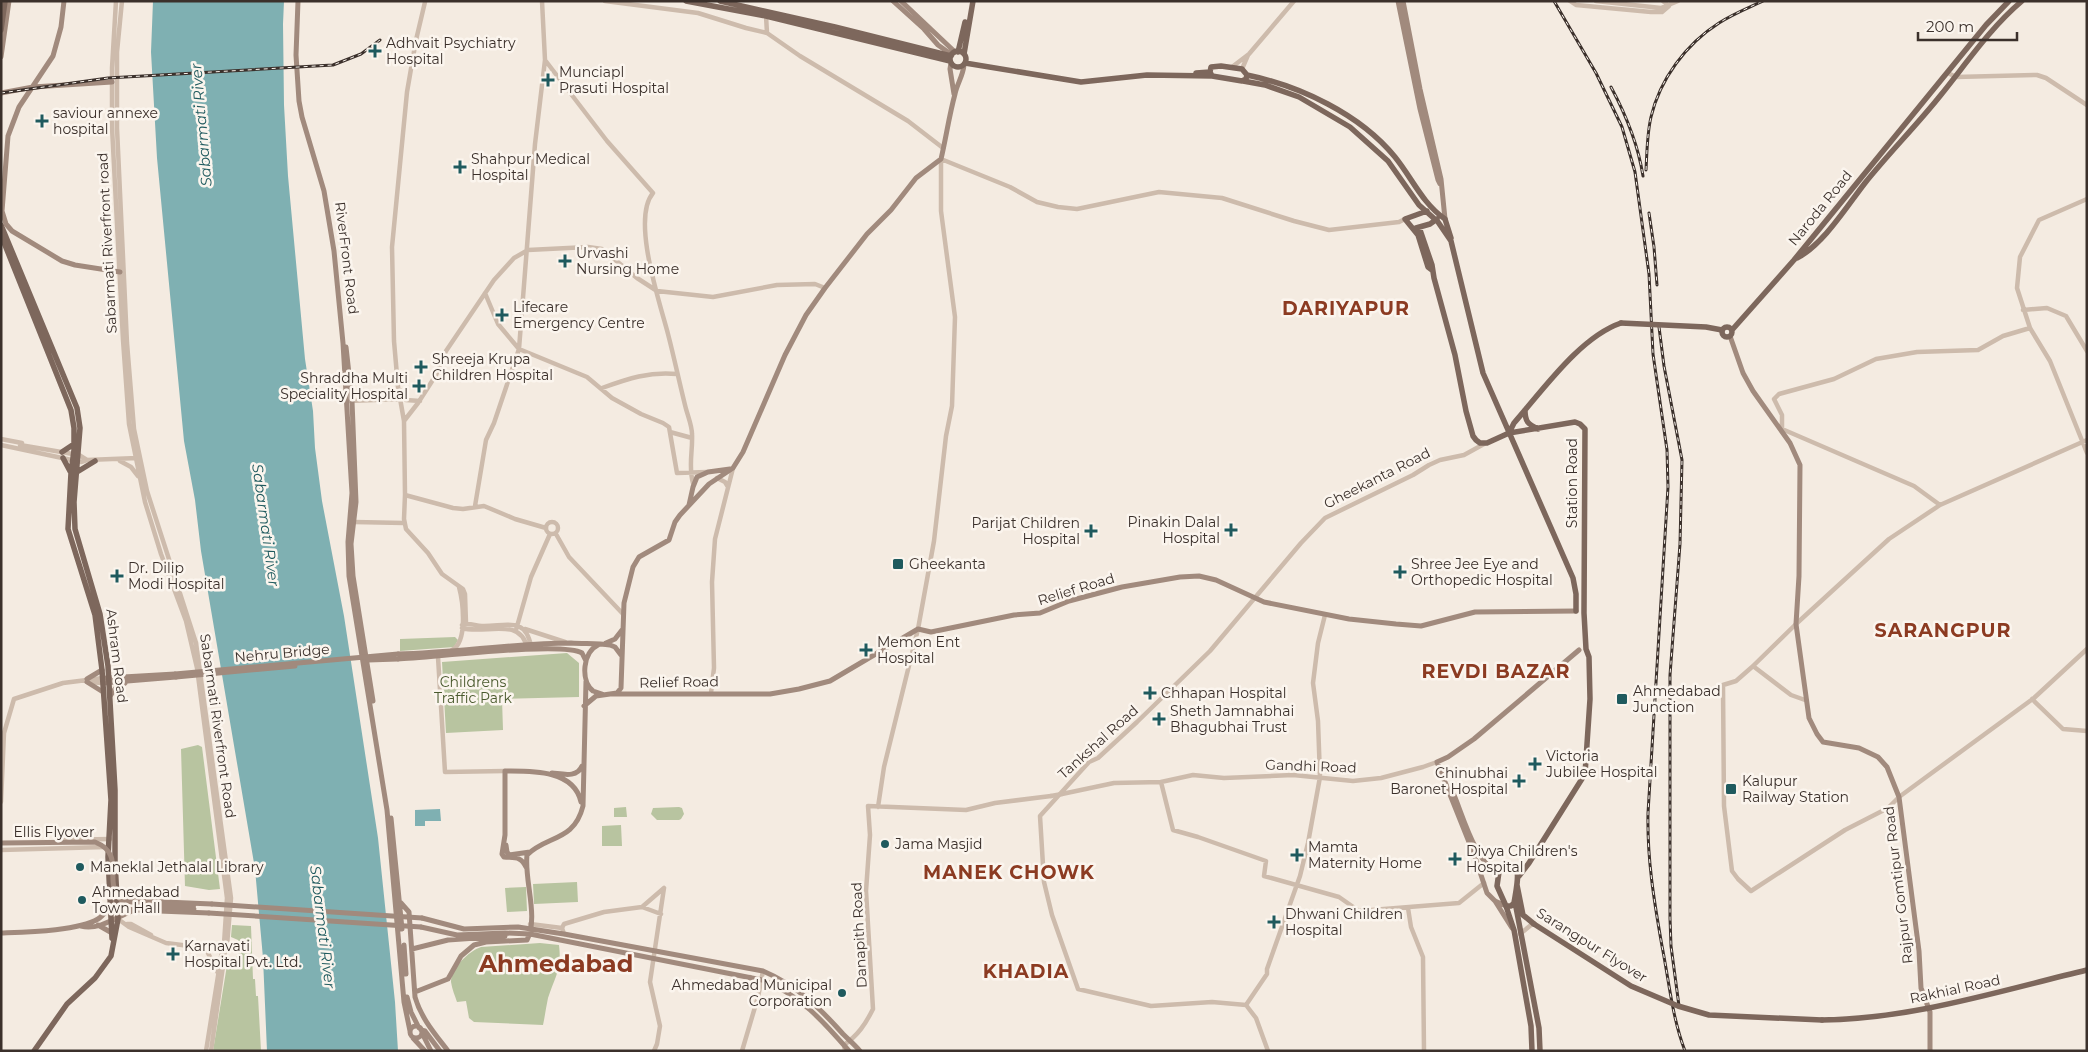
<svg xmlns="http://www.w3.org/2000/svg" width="2088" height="1052" viewBox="0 0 2088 1052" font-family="Montserrat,sans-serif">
  <rect width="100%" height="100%" fill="#f4ebe1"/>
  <path fill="#b8c4a0" d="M 455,637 L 458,640 L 454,647 L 400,651 L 400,639 Z
    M 567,653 L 579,663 L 579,697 L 502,699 L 503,730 L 446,733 L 442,662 Z
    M 198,745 L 202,747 L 220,889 L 209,890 L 185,886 L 181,749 Z
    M 626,807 L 627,817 L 614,817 L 614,808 Z
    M 679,807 L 682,808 L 684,814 L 681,819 L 679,820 L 657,820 L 651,814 L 653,808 Z
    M 621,825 L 622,846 L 602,846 L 602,826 Z
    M 577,882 L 578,902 L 534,904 L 533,884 Z
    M 526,887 L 527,911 L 507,912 L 505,888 Z
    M 232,925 L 251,926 L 253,979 L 255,979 L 256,996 L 258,996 L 261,1051 L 213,1051 L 227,965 L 230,967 L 240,951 L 238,940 L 231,937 Z
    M 540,943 L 559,945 C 562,970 555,976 548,998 C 546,1007 545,1016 543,1025 L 474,1022 L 469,1018 L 466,1001 L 457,1002 C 455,996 452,989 451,982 C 451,968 469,951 481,947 Z"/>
  <path fill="#7fb0b2" d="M 153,1 L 284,1 L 283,24 L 284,105 L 288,176 L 305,359 L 313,411 L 315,448 L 322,501 L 344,616 L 378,838 L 395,1002 L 398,1051 L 267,1051 L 263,958 L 255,869 L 201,551 L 195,500 L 184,441 L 157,158 L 151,52 Z
    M 440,809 L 441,821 L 425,821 L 425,826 L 415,826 L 415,810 Z"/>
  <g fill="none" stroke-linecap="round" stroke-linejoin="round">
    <path stroke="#cdbbac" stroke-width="4.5" d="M 116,1 L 112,68 L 112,127 L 123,340 L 129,424 L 145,502 L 161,554 L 186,621 L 197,668 L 227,898 L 224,944
      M 122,1 L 117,52 L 117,128 L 127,343 L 134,429 L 147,491 L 196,643 L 231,898 L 227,945
      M 542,1 L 545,60 L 607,141 L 653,193 C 631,219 660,303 668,334 C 674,357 679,381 685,405 C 687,414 692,425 692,434 C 693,451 688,466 693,483
      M 605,1 L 698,13 L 746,28 L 767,33 L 766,16
      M 1570,1 L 1576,5 L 1651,12 L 1662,12 L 1669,6 L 1663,1
      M 1596,1 L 1661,8 L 1678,1
      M 425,2 L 416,40 L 407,92 L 392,247 L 394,341 L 398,387 L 404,421 L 405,495 L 404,519 L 406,529 L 428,553 L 442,574 L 463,589 L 465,594 L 466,623
      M 767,33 L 800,56 L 908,121 L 943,148
      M 1232,67 L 1249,54 L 1294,1
      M 1242,69 L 1248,55
      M 1948,73 L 1956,77 L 2037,75 L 2046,78 L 2087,105
      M 2087,199 L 2039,220 L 2020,257 L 2017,288 L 2030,328 L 2050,361 L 2087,453
      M 485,293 L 498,324 L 519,349 L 587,377 L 612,398 L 641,414 L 663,423 L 669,427 L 677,473 L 707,472
      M 2023,310 L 2047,308 L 2066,316 L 2087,351
      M 602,388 C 627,379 650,371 677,374
      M 400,390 L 406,400 L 420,401
      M 349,401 L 400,399
      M 404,421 L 418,403 L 436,375 L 446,351 L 494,280 L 514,258 L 528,250 L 588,247 L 602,249 L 637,278 L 657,291 L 713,297 L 777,285 L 815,284 L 825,288
      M 670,432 L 692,438
      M 1,439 L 22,443
      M 2087,440 L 1940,505 L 1889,539 L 1796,624 L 1752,667 L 1736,681 L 1723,685 L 1724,806 L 1732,871 L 1738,879 L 1751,891 L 1845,830 L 1888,808 L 1899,797 L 2034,698 L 2087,649
      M 1,445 L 81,462 L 87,460 L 137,458
      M 20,445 L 79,455 L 87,460
      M 120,461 L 131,467 L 138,476
      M 717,478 L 725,482 L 728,487
      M 405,495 L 453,508 L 463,509 L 484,506 L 515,519 L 546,528
      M 1940,505 L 1914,486 L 1782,429 L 1782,415 L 1774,399 L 1779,394 L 1834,379 L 1876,359 L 1917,352 L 1978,350 L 2003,336 L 2030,328
      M 475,506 L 486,440 L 494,423 L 519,349 L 535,144 L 545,60
      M546 528a6 6 0 1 1 12 0a6 6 0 1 1-12 0Z
      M 354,522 L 404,523
      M 556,534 L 569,557 L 623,614
      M 462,625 C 469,622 475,626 482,626 C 504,627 525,615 531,646
      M 462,628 C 484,635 521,616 527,648
      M 525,629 L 565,642
      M 516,630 L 531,577 L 550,534
      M 452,650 C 468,642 463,602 459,587
      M 438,657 L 445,772 L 505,771
      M 1753,666 L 1791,695 L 1805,700
      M 87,682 L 103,683
      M 711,693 L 714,668 L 712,582 L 715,539 L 733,468
      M 2032,699 L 2063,729 L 2087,731
      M 1161,782 L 1173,830 L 1198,837 L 1266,861 L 1264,876 L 1339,897 L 1359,911 L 1459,903 L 1484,883
      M 1062,794 L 1114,783 L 1161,782 L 1193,775 L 1224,778 L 1293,775 L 1353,781 L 1381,778 L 1423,767 L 1437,762
      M 1,802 L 4,733 L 14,699 L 63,683 L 103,678
      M 878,807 L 884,767 L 918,629 L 934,541 L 946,436 L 952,406 L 955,317 L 941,211 L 941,159 L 1010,187 L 1037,202 L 1058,207 L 1077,209 L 1159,192 L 1222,198 L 1294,221 L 1329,230 L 1399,222 L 1405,219
      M 58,840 L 110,839
      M 1,850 L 105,847
      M 642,907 L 664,888
      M 1408,908 L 1411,927 L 1423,957 L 1424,1051
      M 118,919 L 129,927 L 166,943 L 221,950
      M 127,924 L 131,924 L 151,935
      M 530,924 L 562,928
      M 564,934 L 562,928 L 564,924 L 604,912 L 642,907 L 661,914
      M 1520,934 L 1531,925
      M220 948a4 4 0 1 1 8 0a4 4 0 1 1-8 0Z
      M 195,946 L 201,944 L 221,946
      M 206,949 L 218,973
      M 750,977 L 759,991
      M 1246,1005 L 1267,974 L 1267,969 L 1300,876 L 1308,843 L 1320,777 L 1318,721 L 1313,683 L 1318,643 L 1325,615
      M 206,1051 L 222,951
      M 211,1051 L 225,952
      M 654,1051 L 657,1044 L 660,1026 L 650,982 L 664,888
      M 742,1051 L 758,997 L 763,971
      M 845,1051 L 844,1045 C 858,1035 865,1025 873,1009 L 866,891 L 870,835 L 868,806 L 966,810 L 995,803 L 1051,796
      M 1268,1051 L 1256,1018 L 1246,1005 L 1212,1002 L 1151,1006 L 1078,989 L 1052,915 L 1044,882 L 1040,816 L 1089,762 L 1098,758 L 1137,722 L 1210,651 L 1301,543 L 1325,518 L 1413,475 L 1429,465 L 1440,460 L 1464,455 L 1484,444"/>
    <path stroke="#a18a7d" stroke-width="5" d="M 64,1 L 61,27 L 53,56 L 19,107 L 8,136 L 2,211 L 6,224 L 12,231 L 62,261 L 75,265 L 120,272
      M 298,1 L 296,55 L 299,101 L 302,117 L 324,191 L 334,251 L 343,343 L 352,493 L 348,542 L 349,576 L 387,810 L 404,1002 L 410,1031
      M 893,1 L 924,29 L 938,45 L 952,55
      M 901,1 L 955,52
      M 1398,1 L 1420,109 L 1438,180 L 1440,184
      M 1403,1 L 1420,89 L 1441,179 L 1445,219
      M 1,57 L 9,1
      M 951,63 L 950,69 L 954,94
      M 1,93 L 33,87 L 112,82
      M 1730,336 L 1743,373 L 1753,391 L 1790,443 L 1800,465 L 1799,576 L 1796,624 L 1809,718 L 1817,734 L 1823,742 L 1859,748 L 1878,757 L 1887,767 L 1899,797 L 1919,951 L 1921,988 L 1930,1012 L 1930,1051
      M 346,347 L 352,401 L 356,502 L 351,544 L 353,576 L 373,701
      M 689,505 L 693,487 L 697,477 L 708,472 L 730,469
      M 606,643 L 615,639 L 622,630
      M 598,645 C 583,652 580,680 593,691 L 602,694
      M 398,654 C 456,653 513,643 571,643 C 584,644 597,643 610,645 L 615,647 L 621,655
      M 398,659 C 430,658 562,641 582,653 L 586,661
      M 106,678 L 175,674
      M 87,679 L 102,670
      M 87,682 L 103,692
      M 103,683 L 176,677
      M 612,694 L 770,694 L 799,689 L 830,681 L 918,629 L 931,632 L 1014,615 L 1040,613 L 1069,601 L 1122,587 L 1180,577 L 1199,576 L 1216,580 L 1264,602 L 1349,619 L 1396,624 L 1421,626 L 1475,612 L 1576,611
      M 110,696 L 115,689 L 125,683
      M 584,706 L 596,696 L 617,693 L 621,688 L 624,603 L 633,567 L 639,557 L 669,540 L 675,522 L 680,515 L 709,484 L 733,468 L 743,452 L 785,355 L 806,315 L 825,288 L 867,234 L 891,210 L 916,178 L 941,159 C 946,138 949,116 955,94 C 957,84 963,76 964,65
      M 552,773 C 563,774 577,778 582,766
      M 1454,795 C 1463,816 1476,865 1499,872
      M 391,818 L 402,929
      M 506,845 L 507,852 L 509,855 L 530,852
      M 526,867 C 521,856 515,858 504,857 L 502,854 L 505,835 L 505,771 C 530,771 574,769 581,802
      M 1495,901 L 1512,928
      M 401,903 L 409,912 L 415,997 C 421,1018 435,1034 448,1051
      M 1506,906 L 1495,901 L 1487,893 L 1475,857 L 1437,762 L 1448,757 L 1474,739 L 1579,650
      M 115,907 L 134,910 L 209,913
      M 422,918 L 464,929 L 518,927 L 564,934 L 763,971 C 796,985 819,1007 843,1034 C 849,1040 855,1045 860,1051
      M 98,925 L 112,933
      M 81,926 C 98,931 117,917 132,911
      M 421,927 L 457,935 L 505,933 L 530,934 L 762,980 C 798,993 824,1022 849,1051
      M 1,933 C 26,932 78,931 98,919 C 106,914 109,905 118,900 L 212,904
      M 404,945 L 406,974
      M 412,949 L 448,940 L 505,936
      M 415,992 L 448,979 L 461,956 L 474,945 L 486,942 L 527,940 C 539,917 524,880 527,855 C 547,835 574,842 583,806 L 586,681
      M 407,997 L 411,1012 L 419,1028
      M410 1032a6 6 0 1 1 12 0a6 6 0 1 1-12 0Z
      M 421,1030 L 425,1031 L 440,1051
      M 422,1033 L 431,1051
      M 413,1038 L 425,1051"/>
    <path stroke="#7d675c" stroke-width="5.5" d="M 686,1 L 766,16 L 950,61
      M 720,1 L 835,27 L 951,56
      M 1,30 L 5,1
      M950 59a8 8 0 1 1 16 0a8 8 0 1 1-16 0Z
      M 958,52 L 965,22
      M 964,54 L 973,1
      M 965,63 L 1081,82 L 1147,75 L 1212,76
      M 1221,66 L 1242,69 L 1247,75 L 1246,79 L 1242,81 L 1212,76 L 1210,72 L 1211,67 Z
      M 1196,73 L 1210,72
      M 1247,75 C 1300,86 1360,114 1395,157 C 1412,178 1422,203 1445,219
      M 1243,81 L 1265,85 L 1299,97 L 1350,127 L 1388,161 L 1419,205 L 1438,222 L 1451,241 L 1483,373 L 1573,578 L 1576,594 L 1576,611
      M 1427,211 L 1405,219 L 1418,235 L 1428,267 L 1432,270
      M 1445,219 L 1451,238
      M 1,225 L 77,408 L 80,428 L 74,502 L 75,529 L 100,614 L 108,666 L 115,790 L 115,861 L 118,919 L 111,956 L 95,978 L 67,1004 L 34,1051
      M 1419,227 L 1432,265 L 1434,278 L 1455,355 L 1466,411 L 1473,436 L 1476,440 L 1480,443 L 1487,443 L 1509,433 L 1575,422 L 1580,424 L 1585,429 L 1584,613 L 1586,649 L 1589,657 L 1590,699 L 1585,774 L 1529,863 L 1519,876
      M 1416,228 L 1430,224 L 1437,219
      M 1,235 L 71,410 L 74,428 L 74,450 L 71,473 L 68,529 L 95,615 L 102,670 L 111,800 L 108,857 L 112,938
      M 1797,258 C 1823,245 1847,206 1865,183 C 1889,153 1916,126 1940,96 C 1966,64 1990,28 2022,1
      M1722 332a5 5 0 1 1 10 0a5 5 0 1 1-10 0Z
      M 1732,330 L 1794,260 L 1986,25 L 2009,1
      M 1525,410 C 1525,422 1528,424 1538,429
      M 1509,433 L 1514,423 C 1543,390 1580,337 1621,323
      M 62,452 L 74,444
      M 63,458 L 71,473
      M 77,472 L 95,461
      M 1517,885 L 1523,915 L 1534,924
      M 1515,902 L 1539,1028 L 1540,1051
      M 1506,906 L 1511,906 L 1514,903 C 1515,895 1520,875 1516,869 C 1509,865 1504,867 1499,872 L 1497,886 L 1506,906 L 1514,930 L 1531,1026 L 1532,1051
      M 1822,1020 C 1912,1019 1999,991 2087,970"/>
    <defs>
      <path id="rail" d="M 1554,1 L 1596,73 L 1622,127 L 1635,172 L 1649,274 L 1653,354 L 1667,450 L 1668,487 L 1648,813 C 1647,858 1654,901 1662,946 C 1669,981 1672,1017 1685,1051
        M 1611,87 C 1626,115 1638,144 1643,176
        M 1,93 L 108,78 L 333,65 L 361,54 L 380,40
        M 1646,170 C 1647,152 1647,134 1651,117 C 1660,79 1686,44 1719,23 C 1733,14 1748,8 1763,1
        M 1649,213 L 1654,247 L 1657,285
        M 1659,327 L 1664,366 L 1682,460 L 1680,544 L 1670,675 L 1670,918 L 1671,946 L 1679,1006"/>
    </defs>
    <use href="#rail" stroke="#3b302b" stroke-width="3"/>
    <use href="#rail" stroke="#fbf5ee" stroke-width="1" stroke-dasharray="4" stroke-linecap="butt"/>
    <path stroke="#cdbbac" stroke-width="4.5" d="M 1051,796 L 1062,794"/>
    <path stroke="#a18a7d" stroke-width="5" d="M 368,660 L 398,659
      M 175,674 L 398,654
      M 176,677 L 295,666
      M 1,843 L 95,842 C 127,855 102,881 121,900 L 138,903 L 194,905
      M 212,904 L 422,918
      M 147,907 L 194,909
      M 209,913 L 421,927"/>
    <path stroke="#7d675c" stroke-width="5.5" d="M 1621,323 L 1706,327 L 1722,330
      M 1534,924 L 1631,986 L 1678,1006 L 1709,1015 L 1822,1020"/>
  </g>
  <g fill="#1f5a5e" stroke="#fbf5ee" stroke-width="2">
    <path d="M372.5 43.5h5v5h5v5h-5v5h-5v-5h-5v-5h5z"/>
    <path d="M545.5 72.5h5v5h5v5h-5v5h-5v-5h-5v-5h5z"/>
    <path d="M39.5 113.5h5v5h5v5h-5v5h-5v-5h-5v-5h5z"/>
    <path d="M457.5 159.5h5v5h5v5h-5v5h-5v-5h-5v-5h5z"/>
    <path d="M562.5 253.5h5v5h5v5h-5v5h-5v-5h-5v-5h5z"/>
    <path d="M499.5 307.5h5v5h5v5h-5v5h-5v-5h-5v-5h5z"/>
    <path d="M418.5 359.5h5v5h5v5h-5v5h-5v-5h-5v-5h5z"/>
    <path d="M416.5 378.5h5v5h5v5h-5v5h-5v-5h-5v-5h5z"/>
    <path d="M1228.5 522.5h5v5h5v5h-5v5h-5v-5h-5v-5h5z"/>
    <path d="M1088.5 523.5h5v5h5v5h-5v5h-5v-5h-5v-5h5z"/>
    <rect x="892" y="558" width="12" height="12" rx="2.5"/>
    <path d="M1397.5 564.5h5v5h5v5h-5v5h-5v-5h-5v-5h5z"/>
    <path d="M114.5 568.5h5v5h5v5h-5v5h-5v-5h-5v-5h5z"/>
    <path d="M863.5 642.5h5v5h5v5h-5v5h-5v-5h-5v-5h5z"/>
    <path d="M1147.5 685.5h5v5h5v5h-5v5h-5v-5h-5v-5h5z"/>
    <rect x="1616" y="693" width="12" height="12" rx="2.5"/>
    <path d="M1156.5 711.5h5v5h5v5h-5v5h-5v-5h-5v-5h5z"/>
    <path d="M1532.5 756.5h5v5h5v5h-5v5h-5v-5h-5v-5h5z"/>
    <path d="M1516.5 773.5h5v5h5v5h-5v5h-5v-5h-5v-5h5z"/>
    <rect x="1725" y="783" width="12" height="12" rx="2.5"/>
    <circle cx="885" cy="844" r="5"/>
    <path d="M1294.5 847.5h5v5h5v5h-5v5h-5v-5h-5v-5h5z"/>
    <path d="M1452.5 851.5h5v5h5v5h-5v5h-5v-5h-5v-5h5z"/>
    <circle cx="80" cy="867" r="5"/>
    <circle cx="82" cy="900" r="5"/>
    <path d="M1271.5 914.5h5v5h5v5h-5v5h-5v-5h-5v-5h5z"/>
    <path d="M170.5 946.5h5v5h5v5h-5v5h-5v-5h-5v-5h5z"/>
    <circle cx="842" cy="993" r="5"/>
  </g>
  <g text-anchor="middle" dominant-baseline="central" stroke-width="5" stroke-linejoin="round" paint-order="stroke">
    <g font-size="14" fill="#3b302b" stroke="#fbf5ee" text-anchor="start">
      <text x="386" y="43">Adhvait Psychiatry<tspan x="386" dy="16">Hospital</tspan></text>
      <text x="559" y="72">Munciapl<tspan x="559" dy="16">Prasuti Hospital</tspan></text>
      <text x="53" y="113">saviour annexe<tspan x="53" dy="16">hospital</tspan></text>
      <text x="471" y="159">Shahpur Medical<tspan x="471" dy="16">Hospital</tspan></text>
      <text x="576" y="253">Urvashi<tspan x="576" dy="16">Nursing Home</tspan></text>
      <text x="513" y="307">Lifecare<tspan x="513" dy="16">Emergency Centre</tspan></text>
      <text x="432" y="359">Shreeja Krupa<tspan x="432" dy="16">Children Hospital</tspan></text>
      <text x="408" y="378" text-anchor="end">Shraddha Multi<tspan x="408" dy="16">Speciality Hospital</tspan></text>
      <text x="1220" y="522" text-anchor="end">Pinakin Dalal<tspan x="1220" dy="16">Hospital</tspan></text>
      <text x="1080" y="523" text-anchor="end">Parijat Children<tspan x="1080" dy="16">Hospital</tspan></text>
      <text x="909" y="564">Gheekanta</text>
      <text x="1411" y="564">Shree Jee Eye and<tspan x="1411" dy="16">Orthopedic Hospital</tspan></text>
      <text x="128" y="568">Dr. Dilip<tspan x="128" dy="16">Modi Hospital</tspan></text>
      <text x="877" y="642">Memon Ent<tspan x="877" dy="16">Hospital</tspan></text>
      <text x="1633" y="691">Ahmedabad<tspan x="1633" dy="16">Junction</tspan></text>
      <text x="1161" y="693">Chhapan Hospital</text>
      <text x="1170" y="711">Sheth Jamnabhai<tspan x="1170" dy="16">Bhagubhai Trust</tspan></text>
      <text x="1546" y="756">Victoria<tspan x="1546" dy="16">Jubilee Hospital</tspan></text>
      <text x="1508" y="773" text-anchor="end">Chinubhai<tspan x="1508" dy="16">Baronet Hospital</tspan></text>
      <text x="1742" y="781">Kalupur<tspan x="1742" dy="16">Railway Station</tspan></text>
      <text x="895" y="844">Jama Masjid</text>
      <text x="1308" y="847">Mamta<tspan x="1308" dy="16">Maternity Home</tspan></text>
      <text x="1466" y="851">Divya Children's<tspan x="1466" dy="16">Hospital</tspan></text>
      <text x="90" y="867">Maneklal Jethalal Library</text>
      <text x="92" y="892">Ahmedabad<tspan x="92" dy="16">Town Hall</tspan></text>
      <text x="1285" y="914">Dhwani Children<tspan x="1285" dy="16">Hospital</tspan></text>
      <text x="184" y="946">Karnavati<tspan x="184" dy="16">Hospital Pvt. Ltd.</tspan></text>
      <text x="832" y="985" text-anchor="end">Ahmedabad Municipal<tspan x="832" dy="16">Corporation</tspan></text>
    </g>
    <g font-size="14" fill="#3b302b" stroke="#fbf5ee">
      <text transform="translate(1820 208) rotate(-51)">Naroda Road</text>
      <text transform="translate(107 243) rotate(-93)">Sabarmati Riverfront road</text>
      <text transform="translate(347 258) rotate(83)">RiverFront Road</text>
      <text transform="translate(1377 478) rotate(-27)">Gheekanta Road</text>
      <text transform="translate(1572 483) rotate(-90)">Station Road</text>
      <text transform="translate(1076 589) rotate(-17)">Relief Road</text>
      <text transform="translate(282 653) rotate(-5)">Nehru Bridge</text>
      <text transform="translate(117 656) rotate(83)">Ashram Road</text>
      <text transform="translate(679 682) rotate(-1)">Relief Road</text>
      <text transform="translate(218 726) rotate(82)">Sabarmati Riverfront Road</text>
      <text transform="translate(1098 742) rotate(-42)">Tankshal Road</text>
      <text transform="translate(1311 766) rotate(2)">Gandhi Road</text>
      <text x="54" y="832">Ellis Flyover</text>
      <text transform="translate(1898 885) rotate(-97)">Rajpur Gomtipur Road</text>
      <text transform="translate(859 935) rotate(-93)">Danapith Road</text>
      <text transform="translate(1592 945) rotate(32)">Sarangpur Flyover</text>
      <text transform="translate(1955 989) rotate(-12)">Rakhial Road</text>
    </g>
    <g font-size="14" fill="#4a5a2e" stroke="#fbf5ee">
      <text x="473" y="682">Childrens<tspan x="473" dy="16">Traffic Park</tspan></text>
    </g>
    <g font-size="15" font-style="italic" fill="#1f5a5e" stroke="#fbf5ee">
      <text transform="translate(201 125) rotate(-95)">Sabarmati River</text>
      <text transform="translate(266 525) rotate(82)">Sabarmati River</text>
      <text transform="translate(323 927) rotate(83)">Sabarmati River</text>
    </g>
    <g font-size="19" font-weight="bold" letter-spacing="1" fill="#8c3b22" stroke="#fbf5ee">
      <text x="1346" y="308">DARIYAPUR</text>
      <text x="1943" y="630">SARANGPUR</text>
      <text x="1496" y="671">REVDI BAZAR</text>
      <text x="1009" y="872">MANEK CHOWK</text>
      <text x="1026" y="971">KHADIA</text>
    </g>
    <g font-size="24" font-weight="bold" fill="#8c3b22" stroke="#fbf5ee">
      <text x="556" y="963">Ahmedabad</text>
    </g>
  </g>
  <rect width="2088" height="1052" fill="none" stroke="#3b302b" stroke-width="5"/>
  <path d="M1918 32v8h99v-8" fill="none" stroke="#3b302b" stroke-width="2.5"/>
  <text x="1926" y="32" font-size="15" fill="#3b302b" stroke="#fbf5ee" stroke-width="4" paint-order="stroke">200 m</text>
</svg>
